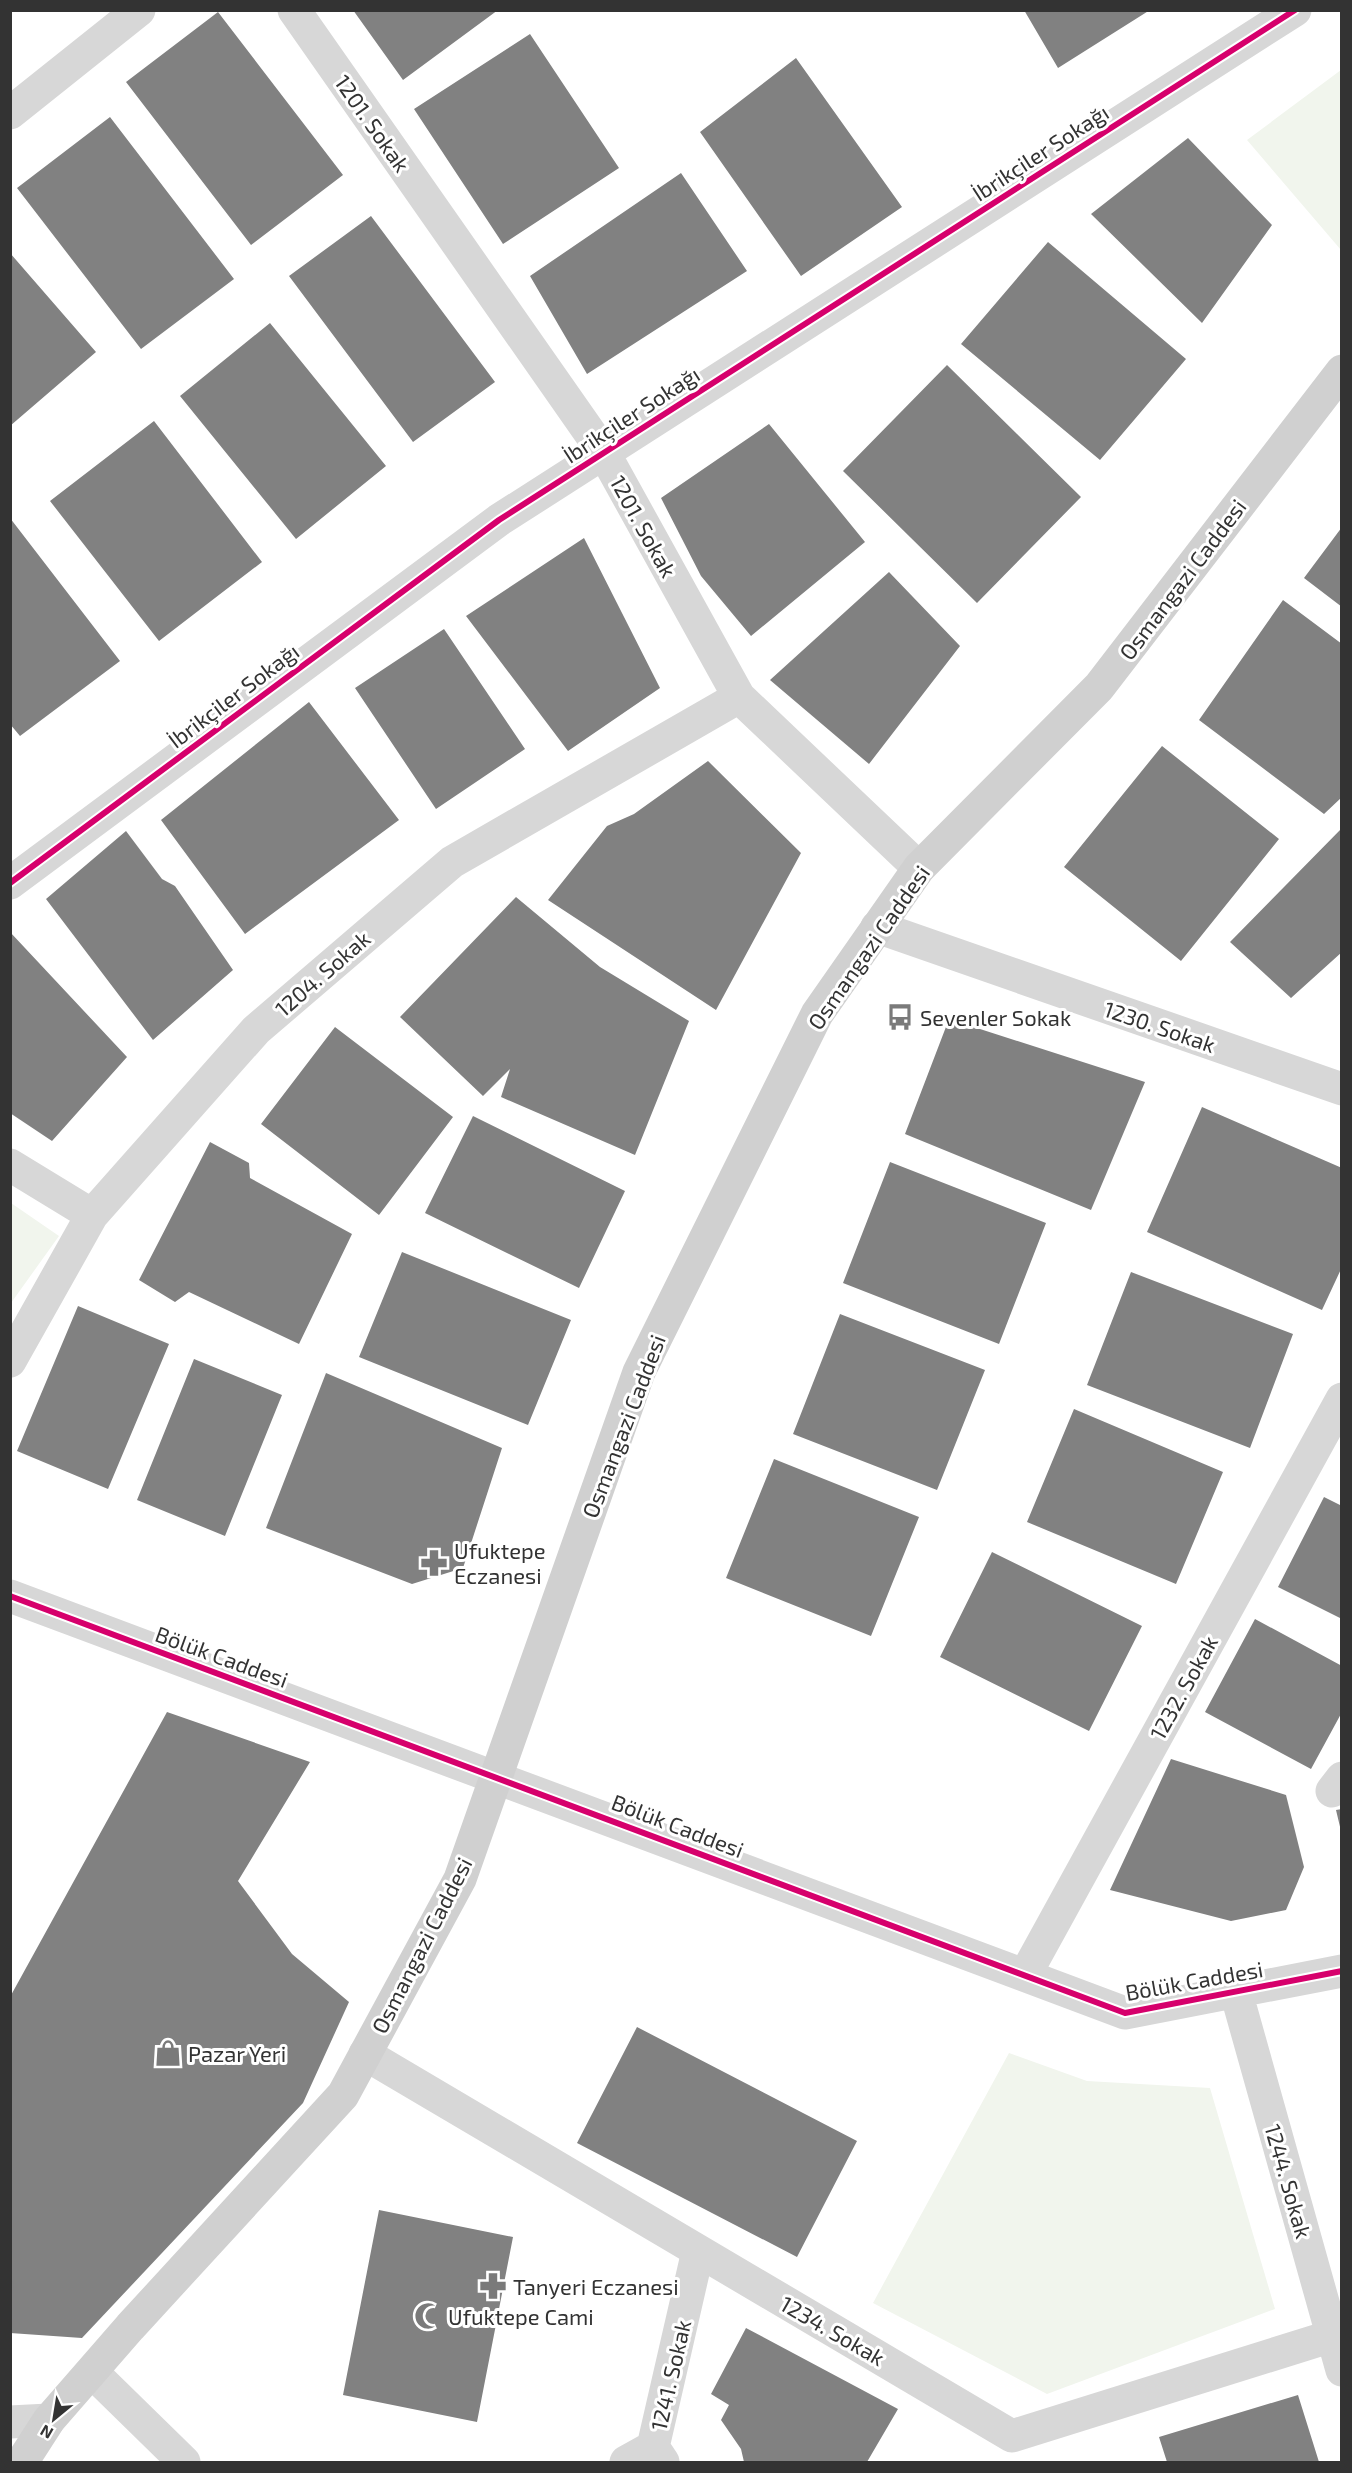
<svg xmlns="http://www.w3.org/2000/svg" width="1352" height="2473" viewBox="0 0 1352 2473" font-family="'Exo 2',sans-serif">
  <rect width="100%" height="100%" fill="#fff"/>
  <path fill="#f1f5ed" d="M 1341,70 L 1341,250 L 1247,140 Z
    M 11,1203 L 59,1236 L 11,1303 Z
    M 1009,2053 L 1087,2081 L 1210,2088 L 1275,2309 L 1047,2394 L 873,2303 Z"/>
  <path fill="#818181" d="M 353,10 L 498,10 L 403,80 Z
    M 1024,10 L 1150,10 L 1058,68 Z
    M 218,12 L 343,175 L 251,245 L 126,82 Z
    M 530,34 L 619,168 L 503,244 L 414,109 Z
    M 796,58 L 902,207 L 801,276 L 700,132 Z
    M 110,117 L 234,279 L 141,349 L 17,188 Z
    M 1188,138 L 1272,225 L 1202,323 L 1091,214 Z
    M 681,173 L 747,271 L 587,374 L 530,276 Z
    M 371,216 L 495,382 L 413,442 L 289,276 Z
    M 1048,242 L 1186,359 L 1100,460 L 961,344 Z
    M 10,253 L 96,352 L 10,426 Z
    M 270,323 L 386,466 L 296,539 L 180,396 Z
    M 947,365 L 1081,497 L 977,603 L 843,471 Z
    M 154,421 L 262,562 L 159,641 L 50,501 Z
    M 769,424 L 865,542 L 751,636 L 701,576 L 661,498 Z
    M 10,518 L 120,661 L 20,736 L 10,724 Z
    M 1342,527 L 1342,607 L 1304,578 Z
    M 584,538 L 660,688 L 568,751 L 466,616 Z
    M 889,572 L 960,646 L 869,764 L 770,680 Z
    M 1283,600 L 1342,644 L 1342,797 L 1324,814 L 1199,720 Z
    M 444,629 L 525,749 L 436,809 L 355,688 Z
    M 309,702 L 399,820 L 245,934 L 161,820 Z
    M 1162,746 L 1279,839 L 1181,961 L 1064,867 Z
    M 708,761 L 801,853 L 716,1010 L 548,900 L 607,826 L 634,814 Z
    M 1342,828 L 1342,952 L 1291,998 L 1230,942 Z
    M 126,831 L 162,879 L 175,886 L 233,970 L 153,1040 L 46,899 Z
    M 516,897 L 600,967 L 689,1021 L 635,1155 L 501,1097 L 510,1069 L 483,1096 L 400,1017 Z
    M 10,932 L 127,1057 L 52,1141 L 10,1113 Z
    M 949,1019 L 1145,1082 L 1091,1210 L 905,1134 Z
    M 335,1027 L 453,1117 L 379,1215 L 261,1124 Z
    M 1202,1107 L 1342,1168 L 1342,1267 L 1322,1310 L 1147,1232 Z
    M 473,1116 L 625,1191 L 579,1288 L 425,1213 Z
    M 210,1142 L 249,1163 L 250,1178 L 352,1234 L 299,1344 L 189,1292 L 175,1302 L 139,1280 Z
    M 890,1162 L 1046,1223 L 999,1344 L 843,1283 Z
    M 402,1252 L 571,1320 L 528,1425 L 359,1357 Z
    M 1131,1272 L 1293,1334 L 1250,1448 L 1087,1385 Z
    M 78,1306 L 169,1344 L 108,1489 L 17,1451 Z
    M 840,1314 L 985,1370 L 937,1490 L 793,1434 Z
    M 194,1359 L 282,1395 L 225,1536 L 137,1500 Z
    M 326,1373 L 502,1448 L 463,1568 L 412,1584 L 266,1528 Z
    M 1074,1409 L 1223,1472 L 1176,1584 L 1027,1522 Z
    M 774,1459 L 919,1517 L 871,1636 L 726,1578 Z
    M 1324,1497 L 1342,1506 L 1342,1619 L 1278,1587 Z
    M 992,1552 L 1142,1626 L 1089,1731 L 940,1657 Z
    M 1255,1619 L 1342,1666 L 1342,1712 L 1311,1769 L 1205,1712 Z
    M 167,1712 L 310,1762 L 238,1881 L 292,1954 L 349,2002 L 303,2103 L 82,2338 L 10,2333 L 10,1997 Z
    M 1171,1759 L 1286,1795 L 1304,1867 L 1286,1910 L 1231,1921 L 1110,1890 Z
    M 1342,1809 L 1342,1831 L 1341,1831 L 1336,1810 Z
    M 637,2027 L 857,2141 L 797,2257 L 577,2143 Z
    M 379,2210 L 513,2237 L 477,2422 L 343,2395 Z
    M 746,2328 L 898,2409 L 867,2462 L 744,2462 L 741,2449 L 721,2420 L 729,2405 L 711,2394 Z
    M 1298,2395 L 1319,2462 L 1167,2462 L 1159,2437 Z"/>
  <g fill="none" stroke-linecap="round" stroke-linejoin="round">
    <path stroke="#d7d7d7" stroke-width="33" d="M 294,10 L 604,453 L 739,697 L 919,868
      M 10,113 L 139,10
      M 10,883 L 499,520 L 1295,10
      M 877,927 L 1342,1089
      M 10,1165 L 92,1215
      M 10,1361 L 92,1215 L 256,1030 L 452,862 L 739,697
      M 10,1596 L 1125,2013 L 1342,1971
      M 1332,1791 L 1342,1778
      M 1025,1975 L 1342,1399
      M 1236,1992 L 1342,2370
      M 365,2054 L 1012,2436 L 1332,2336
      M 92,2372 L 184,2462
      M 10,2422 L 49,2420
      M 626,2462 L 653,2447
      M 663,2462 L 653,2447 L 698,2251"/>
    <path stroke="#d0d0d0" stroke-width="33" d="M 22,2462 L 49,2420 L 130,2327 L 343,2095 L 460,1879 L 639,1372 L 817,1014 L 919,868 L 1099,687 L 1342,371"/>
    <defs>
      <path id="cycleway" d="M 10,883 L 499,520 L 1295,10
        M 10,1596 L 1125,2013 L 1342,1971"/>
    </defs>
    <use href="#cycleway" stroke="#fff" stroke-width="10"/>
    <use href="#cycleway" stroke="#d6006c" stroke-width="6"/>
  </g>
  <defs>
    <symbol id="bus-bare" viewBox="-9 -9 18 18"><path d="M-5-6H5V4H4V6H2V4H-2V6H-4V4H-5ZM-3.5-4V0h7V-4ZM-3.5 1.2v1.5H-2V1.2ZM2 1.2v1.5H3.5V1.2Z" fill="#7a7a7a" stroke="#fff" stroke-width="2.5" paint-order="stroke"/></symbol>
    <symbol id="pharmacy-bare" viewBox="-9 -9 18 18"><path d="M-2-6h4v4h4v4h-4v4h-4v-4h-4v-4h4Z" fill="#7a7a7a" stroke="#fff" stroke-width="2.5" paint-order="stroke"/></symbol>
    <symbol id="shop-bare" viewBox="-9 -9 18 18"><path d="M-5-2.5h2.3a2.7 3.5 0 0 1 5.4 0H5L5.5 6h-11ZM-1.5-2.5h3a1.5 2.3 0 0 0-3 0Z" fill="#7a7a7a" stroke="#fff" stroke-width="2.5" paint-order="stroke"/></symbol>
    <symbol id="mosque-bare" viewBox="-9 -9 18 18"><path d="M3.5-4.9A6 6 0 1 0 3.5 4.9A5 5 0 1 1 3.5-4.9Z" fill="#7a7a7a" stroke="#fff" stroke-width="2.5" paint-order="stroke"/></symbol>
  </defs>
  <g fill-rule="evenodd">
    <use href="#bus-bare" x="881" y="998" width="38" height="38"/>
    <use href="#pharmacy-bare" x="415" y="1544" width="38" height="38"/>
    <use href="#shop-bare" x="149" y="2034" width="38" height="38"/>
    <use href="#pharmacy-bare" x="474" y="2267" width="38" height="38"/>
    <use href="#mosque-bare" x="409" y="2297" width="38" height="38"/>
  </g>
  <g text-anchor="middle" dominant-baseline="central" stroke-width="6" stroke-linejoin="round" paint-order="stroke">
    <g font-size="22" fill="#333" stroke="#fff">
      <text transform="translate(373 123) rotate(55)">1201. Sokak</text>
      <text transform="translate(1040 152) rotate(-33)">İbrikçiler Sokağı</text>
      <text transform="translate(631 414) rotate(-33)">İbrikçiler Sokağı</text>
      <text transform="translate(644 526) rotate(61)">1201. Sokak</text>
      <text transform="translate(1182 579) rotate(-53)">Osmangazi Caddesi</text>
      <text transform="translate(233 695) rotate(-37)">İbrikçiler Sokağı</text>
      <text transform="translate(868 947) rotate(-55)">Osmangazi Caddesi</text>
      <text transform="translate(322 973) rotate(-41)">1204. Sokak</text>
      <text transform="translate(1160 1026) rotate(19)">1230. Sokak</text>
      <text transform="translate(623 1426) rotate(-69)">Osmangazi Caddesi</text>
      <text transform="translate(222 1656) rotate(20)">Bölük Caddesi</text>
      <text transform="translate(1183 1687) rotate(-61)">1232. Sokak</text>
      <text transform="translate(678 1825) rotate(21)">Bölük Caddesi</text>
      <text transform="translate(421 1945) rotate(-63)">Osmangazi Caddesi</text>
      <text transform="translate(1194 1980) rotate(-10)">Bölük Caddesi</text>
      <text transform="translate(1289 2181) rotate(74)">1244. Sokak</text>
      <text transform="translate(833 2330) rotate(30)">1234. Sokak</text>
      <text transform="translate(670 2375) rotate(-77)">1241. Sokak</text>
    </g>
    <g font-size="22" fill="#333" stroke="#fff" text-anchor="start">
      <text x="920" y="1017">Sevenler Sokak</text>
      <text x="454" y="1550">Ufuktepe<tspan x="454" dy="25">Eczanesi</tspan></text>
      <text x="188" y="2053">Pazar Yeri</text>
      <text x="513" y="2286">Tanyeri Eczanesi</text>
      <text x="448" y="2316">Ufuktepe Cami</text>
    </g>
  </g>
  <rect width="1352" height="2473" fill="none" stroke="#333333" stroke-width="24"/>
  <g transform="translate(54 2419) rotate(210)" stroke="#ffffff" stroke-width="4.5" paint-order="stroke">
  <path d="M0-4.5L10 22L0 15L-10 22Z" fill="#333333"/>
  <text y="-9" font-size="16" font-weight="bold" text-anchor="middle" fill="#333333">N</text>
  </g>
</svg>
